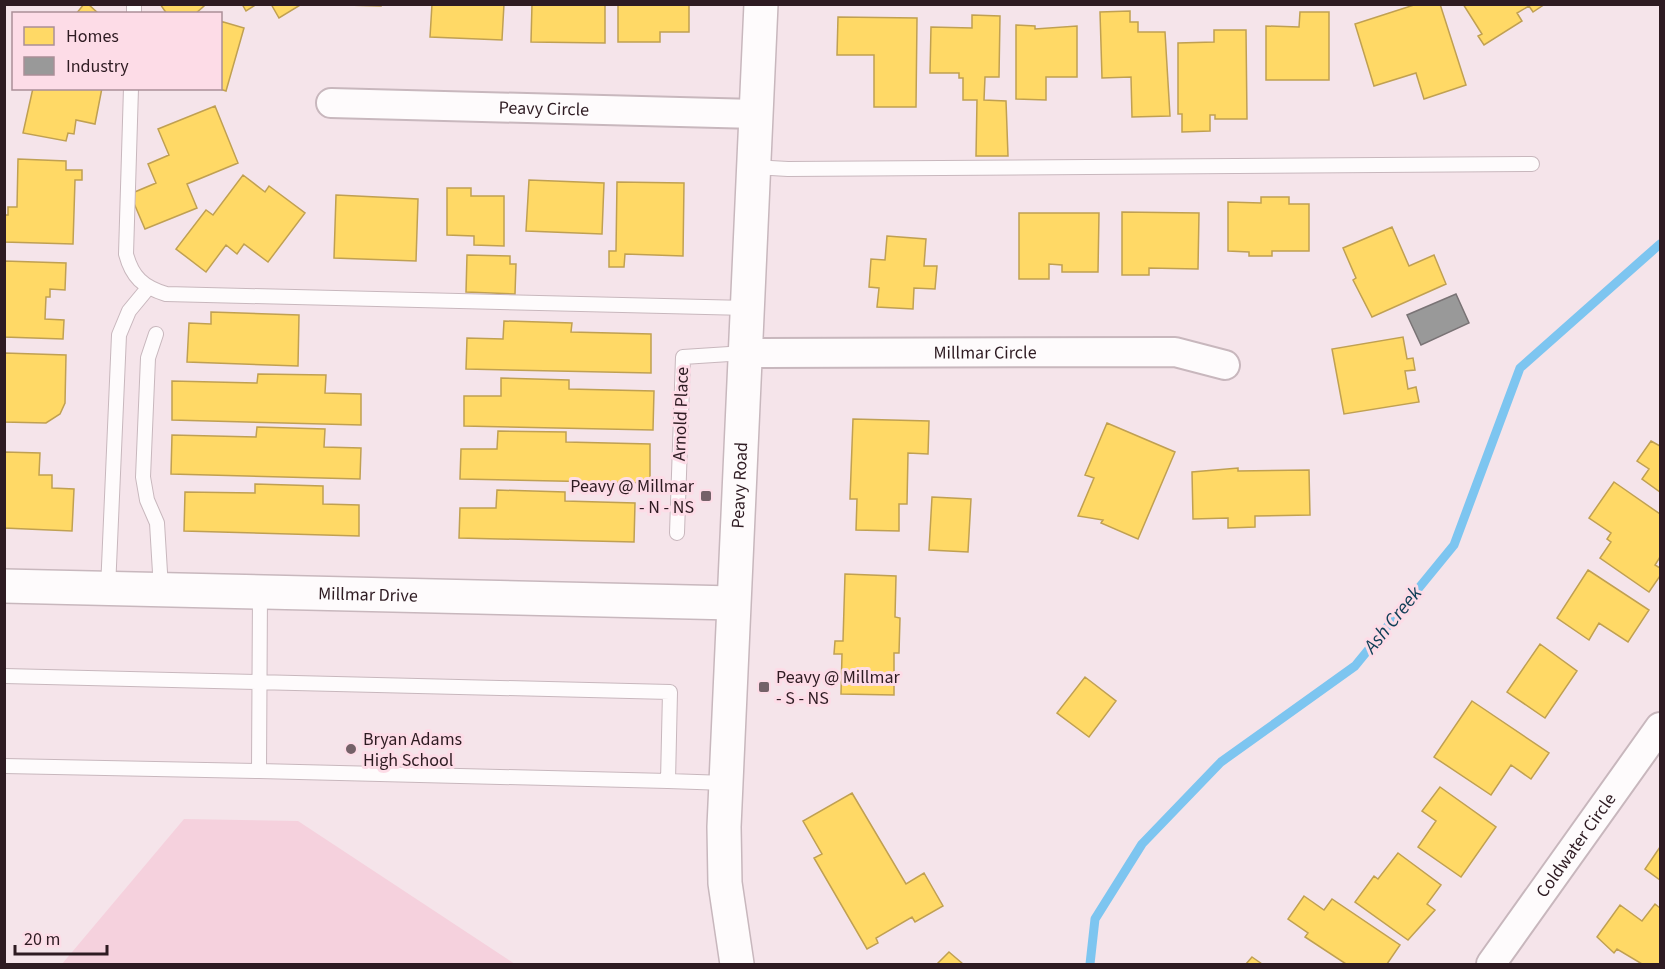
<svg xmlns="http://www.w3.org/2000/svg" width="1665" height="969" viewBox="0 0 1665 969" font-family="'Source Sans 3',sans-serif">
  <rect width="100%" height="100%" fill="#f5e4ea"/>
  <path fill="#f5d1dd" d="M 184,819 L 298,821 L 515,964 L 62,964 Z"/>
  <path fill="#ffd966" stroke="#c0a052" stroke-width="1.5" d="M 84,4 L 88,4 L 99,14 L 76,14 Z
    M 160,4 L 203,4 L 204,6 L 195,14 L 167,14 Z
    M 242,4 L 257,4 L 246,11 Z
    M 271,4 L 302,4 L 279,18 Z
    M 345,4 L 381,4 L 381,6 L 345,5 Z
    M 432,4 L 504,4 L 502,40 L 430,37 Z
    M 532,4 L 605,4 L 605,43 L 531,42 Z
    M 618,4 L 689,4 L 689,32 L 660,32 L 660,42 L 618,42 Z
    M 1417,4 L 1440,4 L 1466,85 L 1424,99 L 1416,73 L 1374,86 L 1355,24 Z
    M 1463,4 L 1545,4 L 1533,12 L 1529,6 L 1517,13 L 1522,21 L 1484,45 L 1478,36 L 1482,34 Z
    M 1130,11 L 1130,22 L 1138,22 L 1138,32 L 1165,32 L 1170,116 L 1132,117 L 1131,77 L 1102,78 L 1100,12 Z
    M 1300,12 L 1329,12 L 1329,80 L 1266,80 L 1266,26 L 1299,27 Z
    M 972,15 L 1000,16 L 999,77 L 985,77 L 984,100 L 1006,101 L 1008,156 L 976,156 L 977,100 L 963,100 L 963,78 L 959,78 L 959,73 L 930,73 L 931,27 L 972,28 Z
    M 838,17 L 917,18 L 916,107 L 874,107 L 874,55 L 837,55 Z
    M 220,21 L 244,28 L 226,91 L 217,88 L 220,88 Z
    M 1016,25 L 1035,26 L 1035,29 L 1077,26 L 1077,77 L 1046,77 L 1046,100 L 1016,99 Z
    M 1214,30 L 1246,30 L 1247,119 L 1215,119 L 1215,115 L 1210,115 L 1210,131 L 1182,132 L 1182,114 L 1178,114 L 1178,43 L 1214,42 Z
    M 33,88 L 102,88 L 95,124 L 76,120 L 74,134 L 68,133 L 66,141 L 23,133 Z
    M 215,106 L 238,163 L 187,184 L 197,208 L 145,229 L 130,194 L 156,183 L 148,164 L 169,155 L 158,129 Z
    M 18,159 L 66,161 L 66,170 L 82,170 L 82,180 L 75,180 L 73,244 L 4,242 L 4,215 L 8,215 L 8,207 L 17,207 Z
    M 243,175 L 265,192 L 269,186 L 305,213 L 268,262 L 244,244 L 237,254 L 226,245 L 206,272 L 176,249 L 206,210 L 213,215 Z
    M 529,180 L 604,183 L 602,234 L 526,231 Z
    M 617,182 L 684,183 L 683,256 L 625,254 L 624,267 L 609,267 L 609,251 L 616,251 Z
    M 447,188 L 471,188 L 471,196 L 504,196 L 504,246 L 474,245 L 474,236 L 447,235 Z
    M 336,195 L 418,199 L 416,261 L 334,258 Z
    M 1261,197 L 1289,197 L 1289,204 L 1309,204 L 1309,251 L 1272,251 L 1272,256 L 1249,256 L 1249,252 L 1228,251 L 1228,202 L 1261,203 Z
    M 1122,212 L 1199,213 L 1198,269 L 1149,268 L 1149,275 L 1122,275 Z
    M 1019,213 L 1099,213 L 1098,272 L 1062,272 L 1062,265 L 1049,264 L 1049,279 L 1019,279 Z
    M 1392,227 L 1409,266 L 1434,255 L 1446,284 L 1372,317 L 1353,280 L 1356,278 L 1343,248 Z
    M 887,236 L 926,239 L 924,266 L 937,266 L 935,289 L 914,288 L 913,309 L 877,307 L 879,288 L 869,287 L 871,259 L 885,260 Z
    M 467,255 L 510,256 L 510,264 L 516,264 L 515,294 L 466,292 Z
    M 4,261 L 66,263 L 65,290 L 50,289 L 50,297 L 46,297 L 45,319 L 64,320 L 63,339 L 4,337 Z
    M 211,312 L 299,315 L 298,366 L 187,362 L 189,323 L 211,324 Z
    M 504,321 L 572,323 L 571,332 L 651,334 L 651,373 L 466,369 L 467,338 L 503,339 Z
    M 1403,337 L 1407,359 L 1413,358 L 1415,370 L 1405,371 L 1408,389 L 1416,387 L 1419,402 L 1344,414 L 1332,349 Z
    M 4,353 L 66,355 L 65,403 L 60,414 L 46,423 L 4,422 Z
    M 258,374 L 326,375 L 325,393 L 361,394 L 361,425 L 172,420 L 172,381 L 257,383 Z
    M 501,378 L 569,380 L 569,389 L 654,391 L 653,430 L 464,426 L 464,396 L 501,396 Z
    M 853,419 L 929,421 L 928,454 L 908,453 L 907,504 L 899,504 L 899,531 L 856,530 L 857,499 L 850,499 Z
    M 1107,423 L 1175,452 L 1138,539 L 1101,523 L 1103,520 L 1078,516 L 1094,478 L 1085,475 Z
    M 257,427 L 325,429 L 324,447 L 361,448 L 360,479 L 171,474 L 172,435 L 256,437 Z
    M 498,431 L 566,432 L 566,442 L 650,444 L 650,483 L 460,479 L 461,449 L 497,449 Z
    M 1651,441 L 1660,446 L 1660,492 L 1642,479 L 1649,469 L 1637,461 Z
    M 4,452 L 40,453 L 39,475 L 52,475 L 52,488 L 74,489 L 72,531 L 4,528 Z
    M 1238,468 L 1238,471 L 1309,470 L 1310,515 L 1255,516 L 1255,527 L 1228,528 L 1228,518 L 1193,519 L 1192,472 Z
    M 1614,482 L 1660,514 L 1660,557 L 1655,565 L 1660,568 L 1660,576 L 1649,592 L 1600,558 L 1611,542 L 1607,539 L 1611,533 L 1589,518 Z
    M 255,484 L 323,486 L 323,504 L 359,505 L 359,536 L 184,531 L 185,492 L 255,493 Z
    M 497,490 L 565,492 L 565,501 L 635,503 L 634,542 L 459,538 L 460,508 L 496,508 Z
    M 932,497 L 971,499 L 968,552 L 929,550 Z
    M 1588,570 L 1649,610 L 1628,642 L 1599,623 L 1589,640 L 1557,618 Z
    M 845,574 L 896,576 L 895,617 L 900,618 L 899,653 L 894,653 L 894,695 L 841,694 L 842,654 L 834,654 L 835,641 L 843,641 Z
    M 1540,644 L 1577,671 L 1545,718 L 1507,692 Z
    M 1085,677 L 1116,701 L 1089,737 L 1057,713 Z
    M 1472,701 L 1549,753 L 1531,779 L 1511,765 L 1491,795 L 1434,757 Z
    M 1440,787 L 1496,827 L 1461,877 L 1418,847 L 1436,821 L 1422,811 Z
    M 852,793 L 906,884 L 924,873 L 943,906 L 915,922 L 912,917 L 876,938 L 878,943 L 867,949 L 814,858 L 822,854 L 803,821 Z
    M 1660,847 L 1660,880 L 1645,869 Z
    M 1398,853 L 1441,885 L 1427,904 L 1435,910 L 1408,940 L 1355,902 L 1374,876 L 1378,879 Z
    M 1304,896 L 1324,910 L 1332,899 L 1400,945 L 1387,964 L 1346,964 L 1305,937 L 1308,933 L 1288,919 Z
    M 1655,904 L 1660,908 L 1660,964 L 1642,964 L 1617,949 L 1614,953 L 1597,937 L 1620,905 L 1642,921 Z
    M 949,952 L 963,964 L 937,964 Z
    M 1252,957 L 1262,964 L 1246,964 Z"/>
  <path fill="#999" stroke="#797375" stroke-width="1.5" d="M 1456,294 L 1469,323 L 1421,345 L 1407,315 Z"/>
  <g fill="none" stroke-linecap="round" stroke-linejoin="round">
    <path stroke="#7dc5f0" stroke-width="9" d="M 1090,964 L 1095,919 L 1142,844 L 1221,762 L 1355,666 L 1454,545 L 1520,368 L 1660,244"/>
    <defs>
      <path id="lane" d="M 134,14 L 134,4
        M 131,88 L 126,254 C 132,277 143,287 166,294 L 747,308
        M 753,167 L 788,169 L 1532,164
        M 156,334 L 148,358 L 143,477 L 147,500 L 157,523 L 161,589
        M 677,533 L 683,357 L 745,353
        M 108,589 L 119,335 L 129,311 L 148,288
        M 4,676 L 670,692 L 668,781 L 259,771
        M 4,766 L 259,771 L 260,592
        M 668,781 L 726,783"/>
      <g id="street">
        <path id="s1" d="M 331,103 L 756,114"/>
        <path id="s2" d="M 745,353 L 1175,352 L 1225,365"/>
        <path id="s3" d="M 1491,964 L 1660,727"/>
      </g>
      <g id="secondary">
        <path id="s4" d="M 4,586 L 733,603"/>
        <path id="s5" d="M 737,964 L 725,883 L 724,827 L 761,4"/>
      </g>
    </defs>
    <use href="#lane" stroke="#c8b7bd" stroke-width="16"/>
    <use href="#street" stroke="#c8b7bd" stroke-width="32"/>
    <use href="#secondary" stroke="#c8b7bd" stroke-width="36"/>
    <use href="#lane" stroke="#fefbfc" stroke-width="14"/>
    <use href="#street" stroke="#fefbfc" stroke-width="28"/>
    <use href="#secondary" stroke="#fefbfc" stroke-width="33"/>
  </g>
  <g fill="#746168" stroke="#fddce7" stroke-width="2">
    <rect x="700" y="490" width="12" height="12" rx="3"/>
    <rect x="758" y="681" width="12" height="12" rx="3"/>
    <circle cx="351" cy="749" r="6"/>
  </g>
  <g text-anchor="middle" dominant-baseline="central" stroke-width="6" stroke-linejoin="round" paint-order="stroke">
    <g font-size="18" fill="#2e1b22" stroke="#fddce7">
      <text stroke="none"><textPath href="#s1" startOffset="213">Peavy Circle</textPath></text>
      <text stroke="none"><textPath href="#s2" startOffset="240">Millmar Circle</textPath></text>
      <text transform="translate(681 414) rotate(-88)">Arnold Place</text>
      <text stroke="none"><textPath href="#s5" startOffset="480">Peavy Road</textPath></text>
      <text stroke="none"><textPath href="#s4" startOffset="364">Millmar Drive</textPath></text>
      <text stroke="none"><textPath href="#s3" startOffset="146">Coldwater Circle</textPath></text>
    </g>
    <g font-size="18" fill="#2e1b22" stroke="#fddce7" text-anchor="start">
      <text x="694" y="486" text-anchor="end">Peavy @ Millmar<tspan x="694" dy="21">- N - NS</tspan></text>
      <text x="776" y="677">Peavy @ Millmar<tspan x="776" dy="21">- S - NS</tspan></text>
      <text x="363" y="739">Bryan Adams<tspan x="363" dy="21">High School</tspan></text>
    </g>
    <g font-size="20" font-style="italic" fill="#0e3d55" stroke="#fddce7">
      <text transform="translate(1393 620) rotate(-51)">Ash Creek</text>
    </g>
  </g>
  <rect width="1665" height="969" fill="none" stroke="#2e1b22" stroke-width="12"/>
  <rect x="12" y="12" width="210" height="78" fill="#fddce7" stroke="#aa8f98" stroke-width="1.5"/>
  <rect x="24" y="27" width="30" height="18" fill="#ffd966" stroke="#aa8f98" stroke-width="1.5"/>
  <text x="66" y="42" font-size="18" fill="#2e1b22">Homes</text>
  <rect x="24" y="57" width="30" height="18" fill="#999999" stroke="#aa8f98" stroke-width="1.5"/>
  <text x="66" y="72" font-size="18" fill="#2e1b22">Industry</text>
  <path d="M15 945v9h92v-9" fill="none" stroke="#2e1b22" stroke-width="3"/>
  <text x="24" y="945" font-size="18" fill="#2e1b22" stroke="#fddce7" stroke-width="4.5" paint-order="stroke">20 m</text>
</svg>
